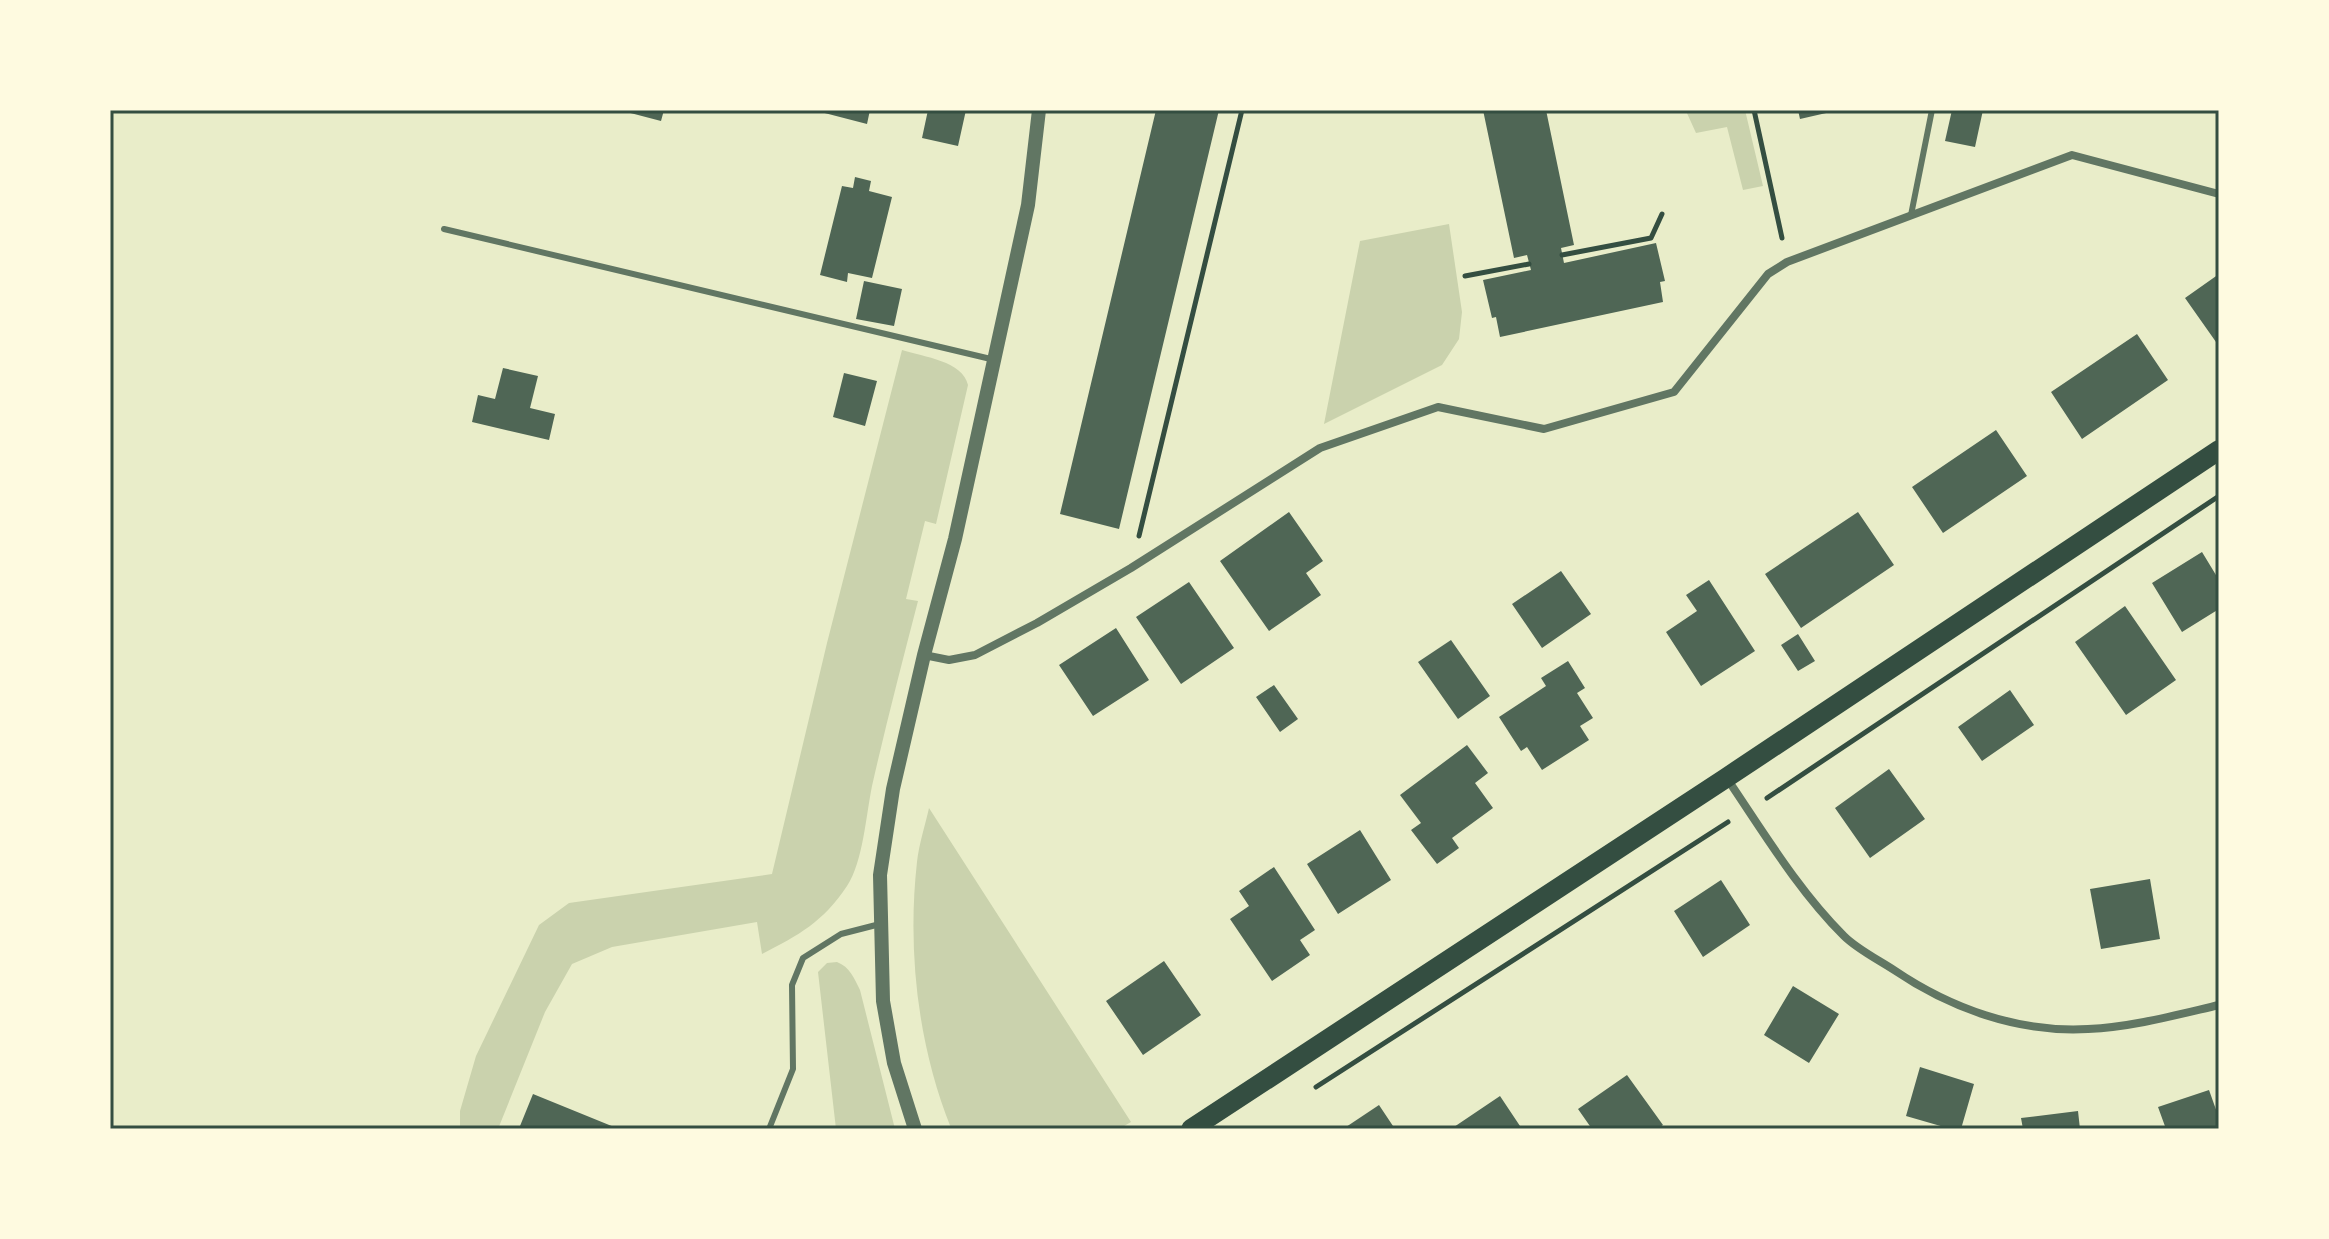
<svg xmlns="http://www.w3.org/2000/svg" width="2329" height="1239" viewBox="0 0 2329 1239" font-family="Bitter,serif">
  <rect width="100%" height="100%" fill="#e9edc9"/>
  <path fill="#cad2ad" d="M 1691,110 L 1745,110 L 1763,186 L 1743,190 L 1727,127 L 1696,133 L 1686,111 Z
    M 1449,224 L 1462,312 L 1459,339 L 1442,365 L 1324,424 L 1360,241 Z
    M 902,350 C 924,357 963,361 968,385 L 936,524 L 925,521 L 906,599 L 918,601 C 902,663 886,724 872,786 C 866,815 863,862 847,886 C 823,922 799,935 762,954 L 757,922 L 612,947 L 572,964 L 545,1012 L 498,1129 L 460,1129 L 460,1111 L 476,1056 L 539,925 L 569,903 L 772,874 L 827,643 Z
    M 929,808 L 1131,1122 L 1119,1129 L 951,1128 C 918,1046 907,951 917,862 C 919,844 925,826 929,808 Z
    M 837,962 C 850,967 854,978 860,990 L 895,1129 L 836,1129 L 818,972 L 827,963 Z"/>
  <path fill="#4f6655" d="M 619,110 L 664,110 L 661,121 Z
    M 813,110 L 870,110 L 867,124 Z
    M 928,110 L 966,110 L 958,146 L 922,138 Z
    M 1156,110 L 1219,110 L 1119,529 L 1060,514 Z
    M 1483,110 L 1546,110 L 1574,245 L 1561,248 L 1564,263 L 1656,243 L 1665,281 L 1660,282 L 1663,302 L 1500,337 L 1496,317 L 1492,318 L 1483,280 L 1531,270 L 1527,255 L 1514,258 Z
    M 1798,110 L 1835,110 L 1835,111 L 1800,119 Z
    M 1952,110 L 1983,110 L 1975,147 L 1945,141 Z
    M 855,177 L 871,181 L 869,191 L 892,197 L 872,278 L 848,273 L 847,282 L 820,275 L 842,186 L 853,188 Z
    M 2219,274 L 2219,340 L 2216,342 L 2185,298 Z
    M 864,281 L 902,289 L 894,326 L 856,319 Z
    M 2137,334 L 2168,380 L 2082,439 L 2051,392 Z
    M 503,368 L 538,376 L 530,408 L 555,414 L 549,440 L 472,422 L 478,395 L 495,399 Z
    M 844,373 L 877,381 L 865,426 L 833,417 Z
    M 1996,430 L 2027,476 L 1943,533 L 1912,487 Z
    M 1289,512 L 1323,561 L 1306,573 L 1321,595 L 1269,631 L 1220,561 Z
    M 1858,512 L 1894,565 L 1801,628 L 1765,574 Z
    M 2202,552 L 2219,580 L 2219,609 L 2182,632 L 2152,583 Z
    M 1561,571 L 1591,614 L 1542,648 L 1512,604 Z
    M 1709,580 L 1755,651 L 1701,686 L 1666,632 L 1697,611 L 1686,595 Z
    M 1189,582 L 1234,648 L 1181,684 L 1136,617 Z
    M 2125,606 L 2176,680 L 2126,715 L 2075,642 Z
    M 1116,628 L 1149,680 L 1093,716 L 1059,665 Z
    M 1798,634 L 1815,661 L 1798,671 L 1781,645 Z
    M 1451,640 L 1490,696 L 1458,719 L 1418,662 Z
    M 1568,661 L 1585,688 L 1577,693 L 1593,718 L 1580,726 L 1589,740 L 1542,770 L 1527,747 L 1521,751 L 1499,717 L 1546,686 L 1541,678 Z
    M 1274,685 L 1298,719 L 1280,732 L 1256,697 Z
    M 2010,690 L 2034,725 L 1982,761 L 1958,727 Z
    M 1467,745 L 1488,773 L 1475,783 L 1493,808 L 1452,838 L 1459,848 L 1437,864 L 1411,830 L 1421,823 L 1400,795 Z
    M 1889,769 L 1925,819 L 1870,858 L 1835,808 Z
    M 1360,830 L 1391,880 L 1338,914 L 1307,864 Z
    M 1274,867 L 1315,930 L 1300,940 L 1310,955 L 1272,981 L 1230,919 L 1249,906 L 1239,891 Z
    M 2150,879 L 2160,939 L 2101,949 L 2090,889 Z
    M 1721,880 L 1750,925 L 1703,957 L 1674,911 Z
    M 1164,961 L 1201,1015 L 1143,1055 L 1106,1001 Z
    M 1793,986 L 1839,1014 L 1809,1063 L 1764,1035 Z
    M 1920,1067 L 1974,1084 L 1961,1129 L 1951,1129 L 1906,1116 Z
    M 1627,1075 L 1663,1125 L 1657,1129 L 1592,1129 L 1578,1109 Z
    M 2209,1090 L 2219,1118 L 2219,1129 L 2166,1129 L 2158,1107 Z
    M 533,1094 L 619,1129 L 527,1129 L 520,1126 Z
    M 1500,1096 L 1522,1129 L 1451,1129 Z
    M 1379,1105 L 1395,1129 L 1343,1129 Z
    M 2078,1111 L 2080,1129 L 2023,1129 L 2021,1118 Z"/>
  <g fill="none" stroke-linecap="round" stroke-linejoin="round">
    <path stroke="#344e41" stroke-width="5" d="M 1754,110 L 1782,238
      M 1562,255 L 1651,238 L 1662,214
      M 1465,276 L 1529,264
      M 1139,536 L 1242,110
      M 1767,798 L 2219,496
      M 1316,1087 L 1728,822"/>
    <path stroke="#617663" stroke-width="6" d="M 1911,215 L 1932,110
      M 444,229 L 995,360
      M 769,1129 L 793,1069 L 792,985 L 803,958 L 841,934 L 880,924"/>
    <path stroke="#617663" stroke-width="8" d="M 924,655 L 949,660 L 975,655 L 1037,623 L 1131,568 L 1320,448 L 1438,407 L 1544,429 L 1674,392 L 1768,274 L 1787,262 L 2072,155 L 2219,194
      M 1728,780 C 1764,833 1798,890 1844,936 C 1857,949 1877,959 1894,970 C 1950,1008 2018,1033 2088,1029 C 2132,1027 2176,1015 2219,1005"/>
    <path stroke="#617663" stroke-width="14" d="M 915,1129 L 894,1063 L 883,1001 L 880,875 L 893,789 L 924,655 L 955,539 L 1028,205 L 1039,110"/>
    <path stroke="#344e41" stroke-width="20" d="M 1191,1129 L 1726,778 L 2219,450"/>
  </g>
  <rect width="2329" height="1239" fill="none" stroke="#fefae0" stroke-width="224"/>
  <rect x="112" y="112" width="2105" height="1015" fill="none" stroke="#344e41" stroke-width="3"/>
</svg>
